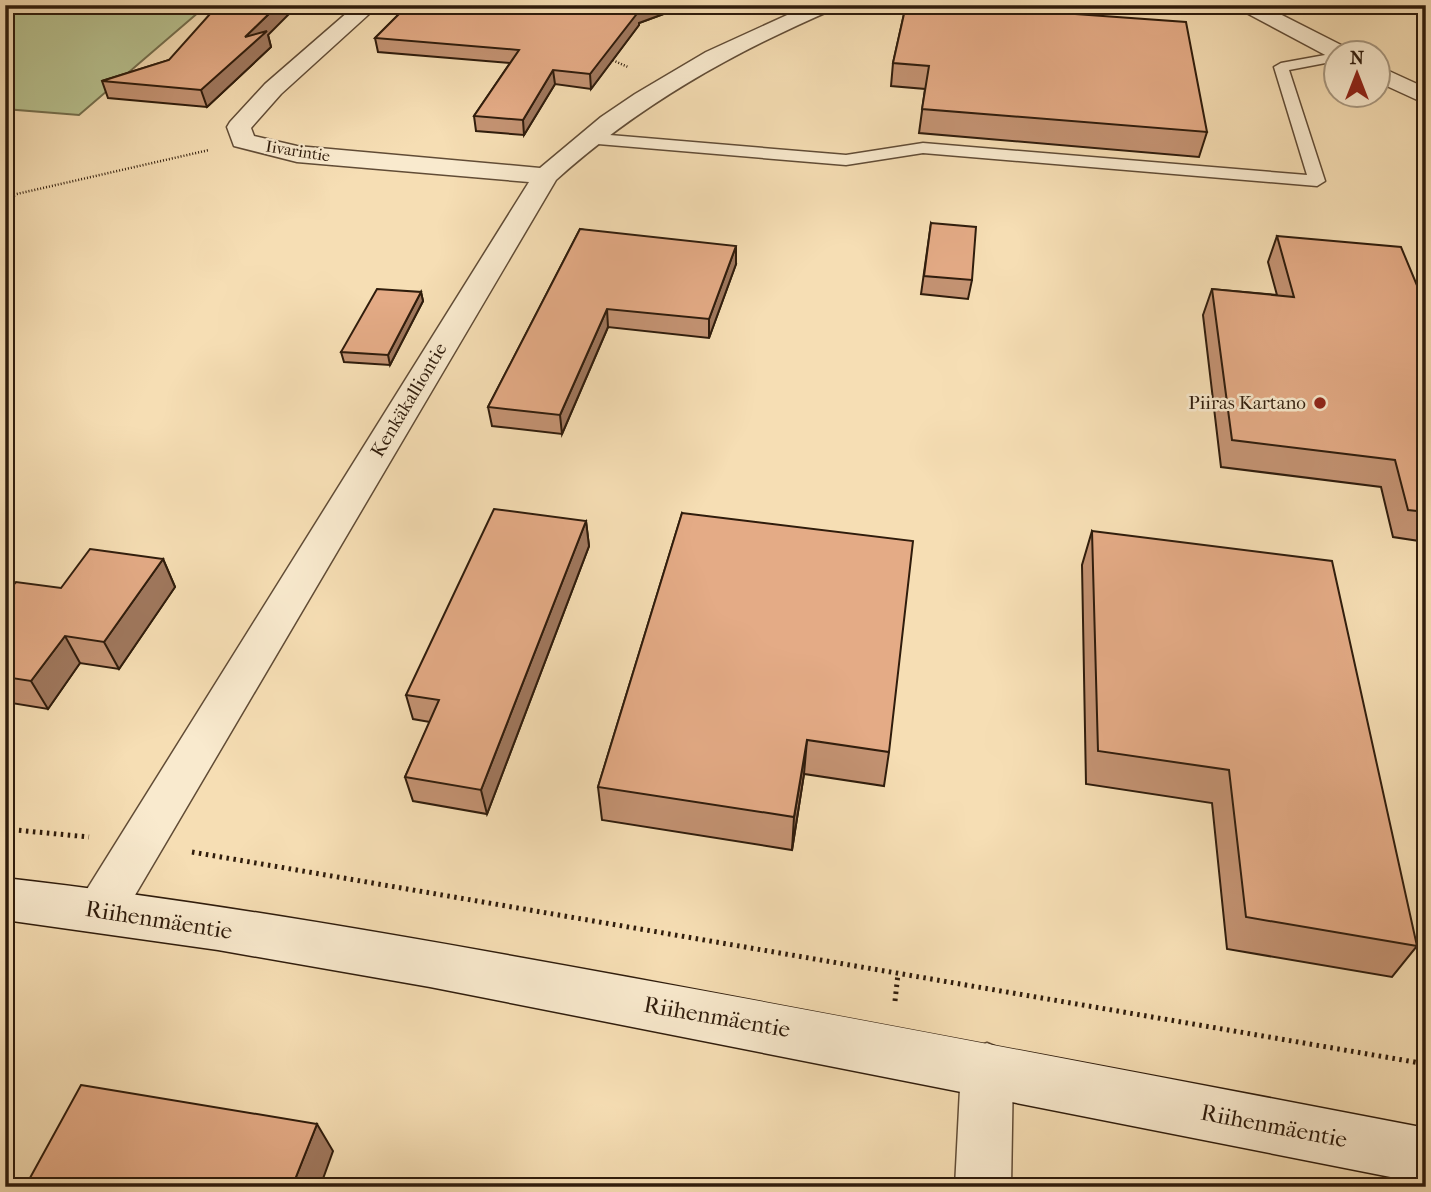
<svg xmlns="http://www.w3.org/2000/svg" width="1431" height="1192" viewBox="0 0 1431 1192" font-family="'IM FELL French Canon',serif">
  <rect width="100%" height="100%" fill="#f6deb4"/>
  <filter id="stains"><feTurbulence type="fractalNoise" baseFrequency=".00286" numOctaves="4"/><feColorMatrix values="0 0 0 0 .2 0 0 0 0 .09 0 0 0 0 .02 0 0 0 .5 -.17"/></filter>
  <radialGradient id="worn" r=".72"><stop offset=".6" stop-color="#630" stop-opacity="0"/><stop offset="1" stop-color="#630" stop-opacity=".3"/></radialGradient>
  <path fill="#b8c290" stroke="#746f4e" stroke-width="2" d="M 5,5 L 207,5 L 79,115 L 5,109 Z"/>
  <g fill="none" stroke-linecap="round" stroke-linejoin="round">
    <defs>
      <path id="lane" d="M 1336,53 L 1336,61 L 1289,70 L 1325,181 L 1317,186 L 923,153 L 846,165 L 586,143 L 578,138 L 586,133 L 846,155 L 923,143 L 1307,175 L 1274,67 L 1281,63 Z"/>
      <path id="street" d="M 356,5 L 379,5 L 281,94 L 251,128 L 254,136 L 297,146 L 540,168 L 601,117 L 635,94 L 706,52 L 809,5 L 837,5 L 834,9 C 732,53 639,105 556,180 L 118,924 L 101,931 L 84,924 L 77,909 L 84,894 L 529,182 L 297,162 L 234,146 L 227,127 L 230,122 L 265,84 Z
        M 1236,5 L 1262,5 L 1345,47 L 1348,52 L 1336,52 L 1336,58 L 1329,57 L 1239,9 Z
        M 1378,66 L 1426,88 L 1426,104 L 1378,82 Z
        M 987,1043 L 1006,1051 L 1013,1069 L 1011,1187 L 955,1187 L 961,1069 L 968,1051 Z"/>
      <path id="secondary" d="M 5,878 C 214,902 421,939 628,977 C 894,1025 1160,1077 1426,1128 L 1426,1184 L 430,987 L 218,950 L 5,920 Z"/>
    </defs>
    <use href="#lane" stroke="#614c36" stroke-width="3"/>
    <use href="#street" stroke="#614c36" stroke-width="3"/>
    <use href="#secondary" stroke="#2f1c0c" stroke-width="3"/>
    <path stroke="#2f1c0c" stroke-width="2.5" stroke-dasharray="1 2" stroke-linecap="butt" d="M 610,59 L 628,67
      M 8,196 L 209,150"/>
    <path stroke="#2f1c0c" stroke-width="3.5" stroke-dasharray="2 2.5" stroke-linecap="butt" d="M 5,197 L 15,195"/>
    <path stroke="#2f1c0c" stroke-width="5" stroke-dasharray="2.5 4.5" stroke-linecap="butt" d="M 5,829 L 89,837
      M 192,852 L 1426,1064
      M 895,1001 L 898,974"/>
    <use href="#lane" fill="#f9eace" fill-rule="evenodd"/>
    <use href="#street" fill="#f9eace" fill-rule="evenodd"/>
    <use href="#secondary" fill="#f9eace" fill-rule="evenodd"/>
  </g>
  <path fill="#c49373" stroke="#2f1c0c" stroke-width="2" d="M 408,5 L 688,5 L 639,23 L 639,25 L 591,89 L 555,84 L 524,135 L 476,131 L 474,116 L 510,63 L 378,52 L 375,38 Z
    M 906,5 L 1207,132 L 1199,157 L 919,133 L 925,89 L 891,86 L 893,63 Z
    M 268,35 L 271,47 L 207,107 L 108,98 L 102,81 L 169,60 Z
    M 931,223 L 972,280 L 968,299 L 921,294 Z
    M 580,229 L 736,264 L 709,338 L 608,327 L 562,434 L 492,426 L 488,407 Z
    M 1277,236 L 1426,307 L 1426,542 L 1393,537 L 1381,487 L 1221,467 L 1203,315 L 1212,289 L 1277,295 L 1268,262 Z
    M 421,292 L 423,301 L 390,365 L 344,362 L 341,352 Z
    M 682,513 L 889,752 L 884,786 L 804,774 L 792,850 L 602,820 L 598,787 Z
    M 586,521 L 589,546 L 487,814 L 413,801 L 405,777 L 430,722 L 413,719 L 406,695 Z
    M 1092,531 L 1417,946 L 1392,977 L 1227,949 L 1212,803 L 1086,784 L 1082,565 Z
    M 163,559 L 175,587 L 119,669 L 80,663 L 48,709 L 5,702 L 5,596 L 61,588 Z"/>
  <path fill="#a0785e" stroke="#2f1c0c" stroke-width="2" d="M 278,5 L 298,5 L 268,35 L 271,47 L 207,107 L 201,90 L 245,37 Z
    M 649,5 L 688,5 L 639,23 L 639,25 L 591,89 L 590,74 L 636,10 Z
    M 553,70 L 555,84 L 524,135 L 523,120 Z
    M 736,246 L 736,264 L 709,338 L 709,319 Z
    M 421,292 L 423,301 L 390,365 L 388,355 Z
    M 607,309 L 608,327 L 562,434 L 560,415 Z
    M 586,521 L 589,546 L 487,814 L 481,790 Z
    M 163,559 L 175,587 L 119,669 L 104,642 Z
    M 65,636 L 80,663 L 48,709 L 31,681 Z
    M 807,740 L 804,774 L 792,850 L 794,817 Z
    M 317,1124 L 333,1151 L 320,1187 L 292,1187 Z"/>
  <path fill="#e4ab86" stroke="#2f1c0c" stroke-width="2" d="M 218,5 L 278,5 L 245,37 L 267,31 L 201,90 L 102,81 L 169,60 Z
    M 408,5 L 649,5 L 636,10 L 639,11 L 590,74 L 553,70 L 523,120 L 474,116 L 519,50 L 375,38 Z
    M 906,5 L 951,5 L 1186,22 L 1207,132 L 922,109 L 929,66 L 893,63 Z
    M 931,223 L 976,227 L 972,280 L 924,276 Z
    M 580,229 L 736,246 L 709,319 L 607,309 L 560,415 L 488,407 Z
    M 1277,236 L 1401,247 L 1426,307 L 1426,512 L 1408,510 L 1395,460 L 1232,440 L 1212,289 L 1294,297 Z
    M 377,289 L 421,292 L 388,355 L 341,352 Z
    M 494,509 L 586,521 L 481,790 L 405,777 L 439,700 L 406,695 Z
    M 682,513 L 913,541 L 889,752 L 807,740 L 794,817 L 598,787 Z
    M 1092,531 L 1332,561 L 1417,946 L 1246,917 L 1229,770 L 1098,751 Z
    M 90,549 L 163,559 L 104,642 L 65,636 L 31,681 L 5,677 L 5,596 L 16,582 L 61,588 Z
    M 81,1085 L 317,1124 L 292,1187 L 25,1187 Z"/>
  <circle fill="#8f2418" stroke="#f9eace" stroke-width="2.5" cx="1320" cy="403" r="7"/>
  <g text-anchor="middle" dominant-baseline="central" stroke-width="5" stroke-linejoin="round" paint-order="stroke">
    <g font-size="16" fill="#2f1c0c" stroke="#f9eace">
      <text transform="translate(298 151) rotate(9)">Iivarintie</text>
    </g>
    <g font-size="19" fill="#2f1c0c" stroke="#f9eace">
      <text transform="translate(409 400) rotate(-59)">Kenkäkalliontie</text>
    </g>
    <g font-size="19" fill="#2f1c0c" stroke="#f9eace" text-anchor="end">
      <text x="1306" y="403">Piiras Kartano</text>
    </g>
    <g font-size="23" fill="#2f1c0c" stroke="#f9eace">
      <text transform="translate(159 920) rotate(9)">Riihenmäentie</text>
      <text transform="translate(717 1017) rotate(10)">Riihenmäentie</text>
      <text transform="translate(1274 1126) rotate(11)">Riihenmäentie</text>
    </g>
  </g>
  <rect width="1431" height="1192" fill="none" stroke="#f6deb4" stroke-width="28"/>
  <rect x="7" y="7" width="1417" height="1178" fill="none" stroke="#2f1c0c" stroke-width="3.5"/>
  <rect x="14" y="14" width="1403" height="1164" fill="none" stroke="#2f1c0c" stroke-width="2"/>
  <g transform="translate(1357 74)"><circle r="33" fill="#f9eace" stroke="#a89880" stroke-width="2"/>
  <path d="M0-5L12 26L0 18L-12 26Z" fill="#8f2418"/>
  <text y="-10" font-size="19" font-weight="bold" text-anchor="middle" fill="#2f1c0c">N</text>
  </g>
  <rect width="100%" height="100%" filter="url(#stains)"/>
  <rect width="100%" height="100%" fill="url(#worn)"/>
</svg>
